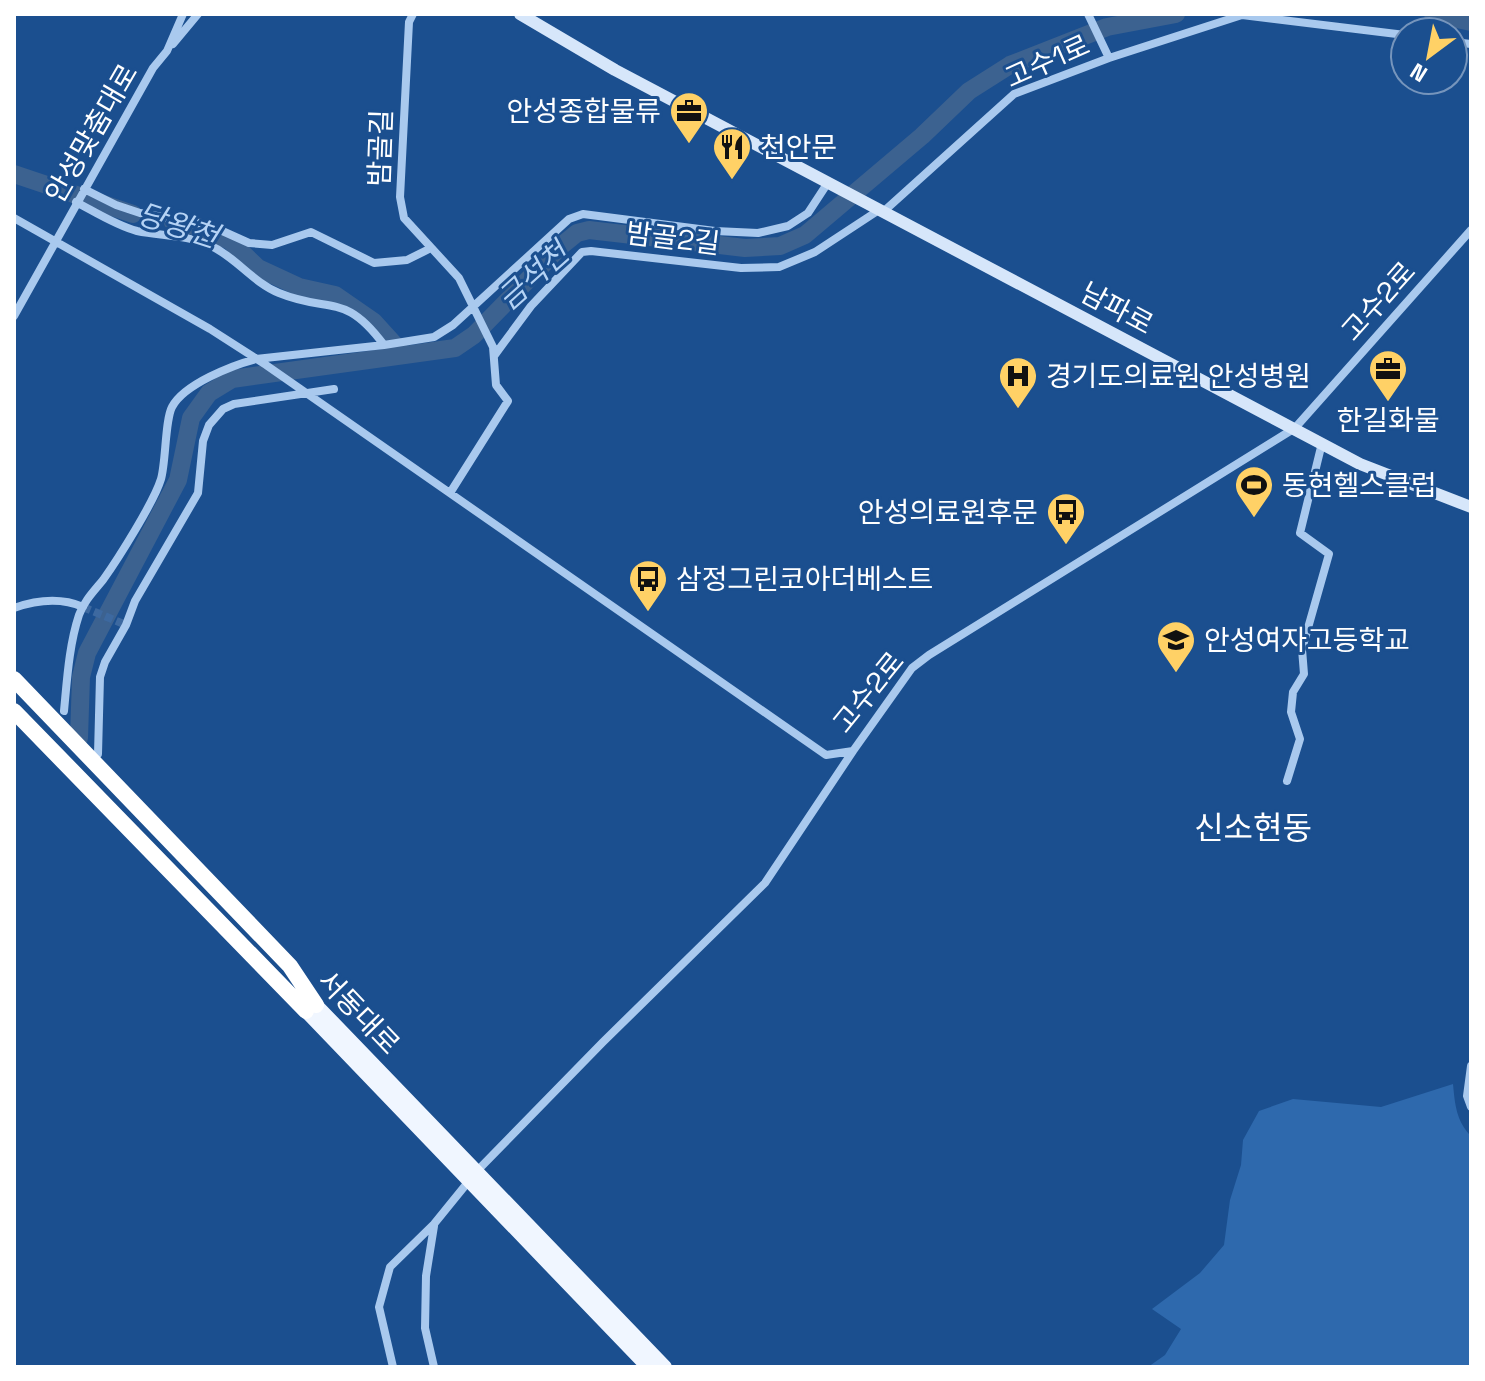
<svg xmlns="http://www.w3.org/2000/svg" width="1485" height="1381" viewBox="0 0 1485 1381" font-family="'Space Grotesk','Noto Sans KR',sans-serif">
  <rect width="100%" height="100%" fill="#1b4f8f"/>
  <path fill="#2e69ad" d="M 1453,1084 C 1455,1104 1456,1121 1471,1136 L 1471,1367 L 1148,1367 L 1165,1355 L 1181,1329 L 1152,1309 L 1200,1273 L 1224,1245 L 1230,1200 L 1241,1165 L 1243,1140 L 1259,1111 L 1293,1099 L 1381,1107 Z"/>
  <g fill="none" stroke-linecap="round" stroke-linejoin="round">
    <path stroke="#3c6290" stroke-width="18" d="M 1433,14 L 1471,22
      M 14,174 L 133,214
      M 173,222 L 198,227 L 230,241 L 258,268 L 299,287 L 335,295 L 374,322 L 404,355
      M 79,738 L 81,677 L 87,653 L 178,480 L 191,418 L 209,393 L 232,379 L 455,348 L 474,335 L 561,246 L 577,233 L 589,230 L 745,248 L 780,246 L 805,235 L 922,136 L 969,91 L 1010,65 L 1107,27 L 1176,14"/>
    <path stroke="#3d69a0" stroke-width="8" stroke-dasharray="8 4" stroke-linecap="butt" d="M 83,607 L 126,625"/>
    <path stroke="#a9c9ee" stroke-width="8" d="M 413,14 L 409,22 L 400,197 L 404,218 L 459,278 L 493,347 L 496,385 L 508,401 L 450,493
      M 1088,14 L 1109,58
      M 1453,42 L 1471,44
      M 173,44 L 198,14
      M 84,189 L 116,205 L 140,213 L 209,225 L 249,243 L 272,245 L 311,232 L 374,263 L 407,260 L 429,249
      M 76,202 C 95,212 117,226 137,231 C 161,236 187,235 209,245 C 235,256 252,282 279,293 C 330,314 344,291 384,345 L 434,337 L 453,325 L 569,219 L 583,214 L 715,231 L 758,233 L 788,226 L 808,213 L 827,184
      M 883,212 L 1014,94 L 1109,58 L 1242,15 L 1405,35
      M 14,218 L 210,329 L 266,365 L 826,755 L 853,751 L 912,668 L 929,655 L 1295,428 L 1471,230
      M 14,316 L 153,68 L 167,51 L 183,14
      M 494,356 L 531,306 L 582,252 L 591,251 L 741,268 L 779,267 L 815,252 L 879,210
      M 14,608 C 37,600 60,597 83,607
      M 64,711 C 67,680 69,645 79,615 C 84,601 94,591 103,580 C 118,559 154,502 161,479 C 166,462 165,420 172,407 C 184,384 233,365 256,359 L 384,345
      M 98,754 L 100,677 L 105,662 L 126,625 L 135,601 L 198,493 L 203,441 L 209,425 L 223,409 L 234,404 L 334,389
      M 1287,781 L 1300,739 L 1291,712 L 1293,692 L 1304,674 L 1302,649 L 1329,554 L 1300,533 L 1322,443
      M 1471,1066 L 1467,1096 L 1471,1107
      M 393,1367 L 379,1307 L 390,1267 L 434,1224 L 477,1171 L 603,1042 L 765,883 L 853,751
      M 434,1367 L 425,1328 L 426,1276 L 434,1226"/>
    <path stroke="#d6e6fa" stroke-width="12" d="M 520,14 L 615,70 L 1360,464 L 1471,507"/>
    <path stroke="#f0f6ff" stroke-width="14" d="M 316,1005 L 665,1367
      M 306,1011 L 648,1367"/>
    <path stroke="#fff" stroke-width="16" d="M 14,679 L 290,966 L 316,1005
      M 14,711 L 306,1011"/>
  </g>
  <defs>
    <symbol id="office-pin" viewBox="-11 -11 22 30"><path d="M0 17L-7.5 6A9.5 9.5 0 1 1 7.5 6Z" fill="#ffd166" stroke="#1b4f8f"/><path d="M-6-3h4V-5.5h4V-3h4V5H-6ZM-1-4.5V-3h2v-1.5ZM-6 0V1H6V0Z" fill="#111"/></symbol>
    <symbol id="restaurant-pin" viewBox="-11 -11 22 30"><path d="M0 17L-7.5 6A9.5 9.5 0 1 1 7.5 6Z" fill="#ffd166" stroke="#1b4f8f"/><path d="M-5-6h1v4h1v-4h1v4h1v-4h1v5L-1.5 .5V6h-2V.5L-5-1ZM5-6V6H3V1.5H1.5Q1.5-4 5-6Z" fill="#111"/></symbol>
    <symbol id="hospital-pin" viewBox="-11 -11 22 30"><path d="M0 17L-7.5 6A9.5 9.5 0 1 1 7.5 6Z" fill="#ffd166" stroke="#1b4f8f"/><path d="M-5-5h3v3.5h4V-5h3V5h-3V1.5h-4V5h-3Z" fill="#111"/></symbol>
    <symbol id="stadium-pin" viewBox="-11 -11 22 30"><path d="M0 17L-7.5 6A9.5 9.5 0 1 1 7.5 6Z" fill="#ffd166" stroke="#1b4f8f"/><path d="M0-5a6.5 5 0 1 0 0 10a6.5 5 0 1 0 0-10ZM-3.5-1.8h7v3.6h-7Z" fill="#111"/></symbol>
    <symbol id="bus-pin" viewBox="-11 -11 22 30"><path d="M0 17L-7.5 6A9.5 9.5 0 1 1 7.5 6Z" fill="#ffd166" stroke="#1b4f8f"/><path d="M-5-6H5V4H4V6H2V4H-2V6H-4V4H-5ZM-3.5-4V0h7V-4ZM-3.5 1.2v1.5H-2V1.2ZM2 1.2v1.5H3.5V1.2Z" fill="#111"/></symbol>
    <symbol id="school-pin" viewBox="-11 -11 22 30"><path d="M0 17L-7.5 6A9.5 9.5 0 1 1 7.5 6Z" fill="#ffd166" stroke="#1b4f8f"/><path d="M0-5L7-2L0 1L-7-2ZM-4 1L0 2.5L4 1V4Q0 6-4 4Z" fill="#111"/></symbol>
  </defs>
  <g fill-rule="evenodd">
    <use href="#office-pin" x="667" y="89" width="44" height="60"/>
    <use href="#restaurant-pin" x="710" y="125" width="44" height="60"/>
    <use href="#office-pin" x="1366" y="347" width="44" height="60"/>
    <use href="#hospital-pin" x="996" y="354" width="44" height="60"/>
    <use href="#stadium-pin" x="1232" y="463" width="44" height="60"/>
    <use href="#bus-pin" x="1044" y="490" width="44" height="60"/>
    <use href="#bus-pin" x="626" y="557" width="44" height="60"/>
    <use href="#school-pin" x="1154" y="618" width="44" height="60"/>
  </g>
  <g text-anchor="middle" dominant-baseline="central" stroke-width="6" stroke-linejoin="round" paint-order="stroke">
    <g font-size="28" fill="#fff" stroke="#1b4f8f">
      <text transform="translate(1047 61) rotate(-24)">고수1로</text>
      <text transform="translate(91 133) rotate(-60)">안성맞춤대로</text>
      <text transform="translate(380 148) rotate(-88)">밤골길</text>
      <text transform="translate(673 238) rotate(7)">밤골2길</text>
      <text transform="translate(1378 301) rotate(-48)">고수2로</text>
      <text transform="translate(1117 308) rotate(28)">남파로</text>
      <text transform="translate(868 692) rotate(-51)">고수2로</text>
      <text transform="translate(359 1012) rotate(46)">서동대로</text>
    </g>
    <g font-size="28" fill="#fff" stroke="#1b4f8f" text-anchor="start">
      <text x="661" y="111" text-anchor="end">안성종합물류</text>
      <text x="760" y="147">천안문</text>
      <text x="1046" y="376">경기도의료원 안성병원</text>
      <text x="1388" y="420" text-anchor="middle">한길화물</text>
      <text x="1282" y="485">동현헬스클럽</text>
      <text x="1038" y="512" text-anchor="end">안성의료원후문</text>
      <text x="676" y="579">삼정그린코아더베스트</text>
      <text x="1204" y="640">안성여자고등학교</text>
    </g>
    <g font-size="30" font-style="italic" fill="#b5d3f5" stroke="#1b4f8f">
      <text transform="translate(178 225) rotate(18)">당왕천</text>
      <text transform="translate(533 276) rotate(-42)">금석천</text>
    </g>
    <g font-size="32" fill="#fff" stroke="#1b4f8f">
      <text x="1253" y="828">신소현동</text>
    </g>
  </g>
  <rect width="1485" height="1381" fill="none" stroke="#ffffff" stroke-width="32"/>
  <g transform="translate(1429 56) rotate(212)"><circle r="38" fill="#1b4f8f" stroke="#7695bc" stroke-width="2"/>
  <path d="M0-6L14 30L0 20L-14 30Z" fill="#ffd166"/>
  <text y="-12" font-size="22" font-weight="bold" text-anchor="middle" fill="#ffffff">N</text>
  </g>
</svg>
